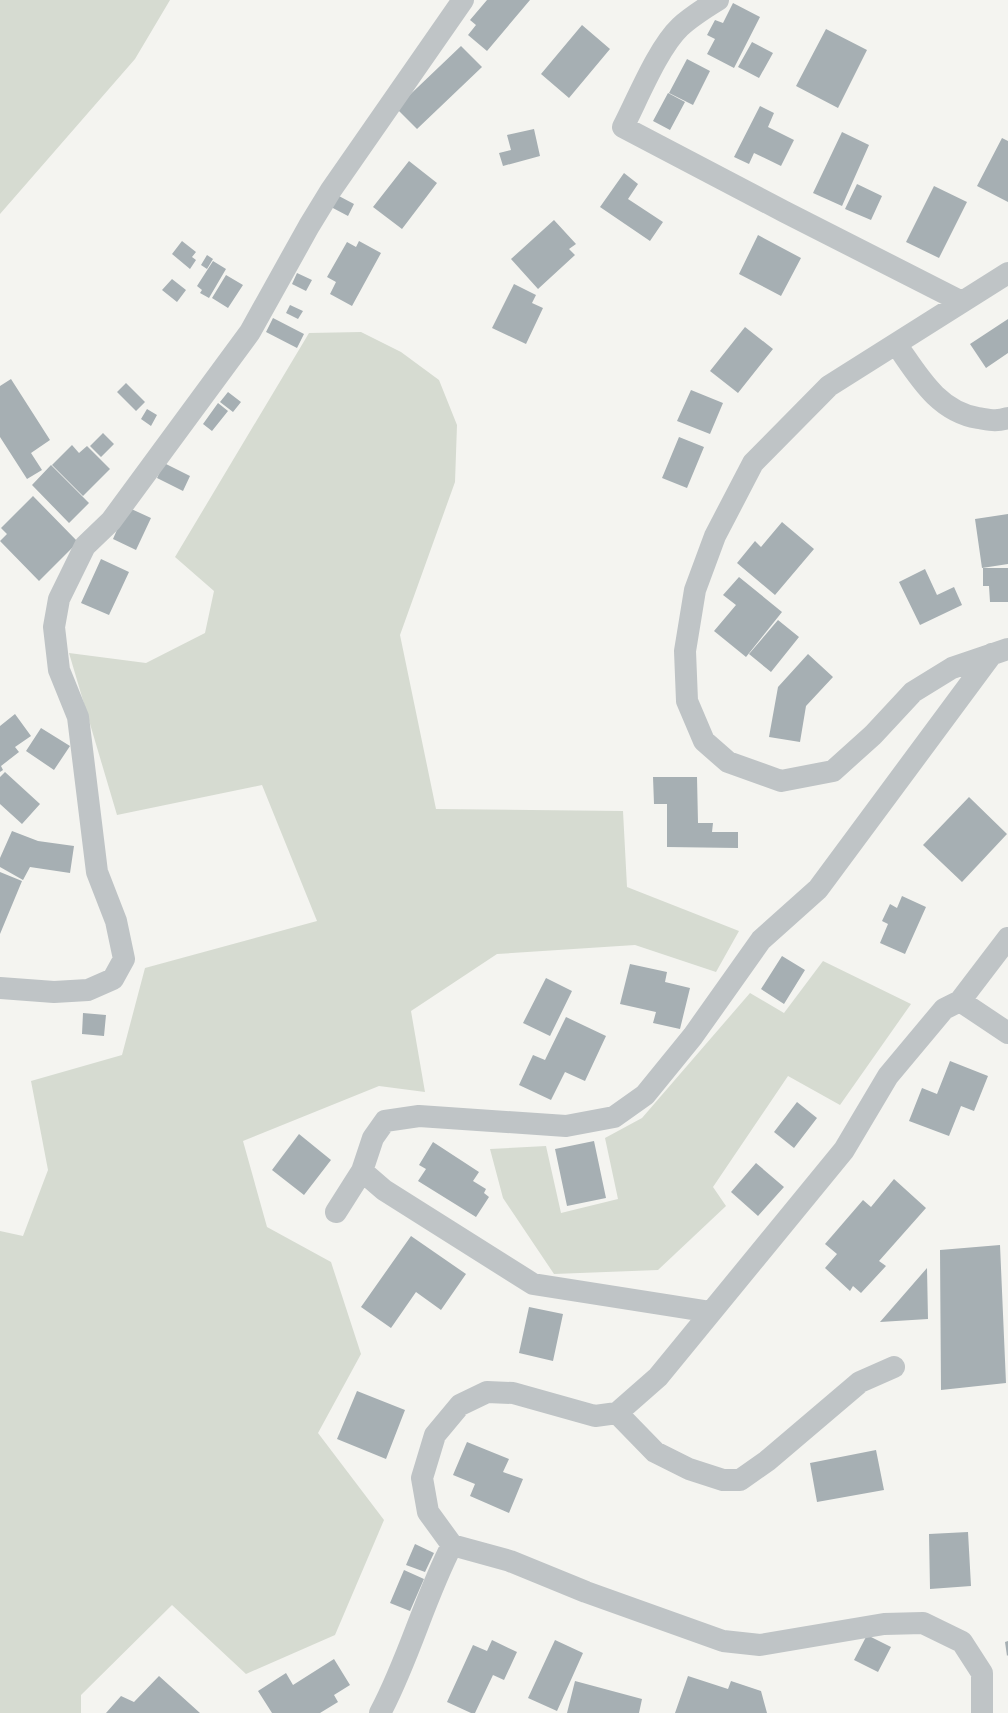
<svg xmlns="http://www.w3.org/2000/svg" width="1008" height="1713" viewBox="0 0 1008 1713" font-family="'Source Sans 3',sans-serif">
  <rect width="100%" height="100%" fill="#f4f4f0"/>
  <path fill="#d6dbd1" d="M 0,0 L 170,0 L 135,59 L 0,214 Z
    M 361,332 L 401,352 L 439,380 L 457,425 L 455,482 L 400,635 L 436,809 L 623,811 L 627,887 L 739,931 L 716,972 L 635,945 L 497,954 L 411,1011 L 425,1092 L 379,1086 L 243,1141 L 267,1227 L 331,1262 L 361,1354 L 318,1433 L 384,1520 L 335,1635 L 246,1674 L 172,1605 L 81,1695 L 81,1713 L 0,1713 L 0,1231 L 23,1236 L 48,1170 L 31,1081 L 122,1055 L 145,968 L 317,921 L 262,785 L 117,815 L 69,653 L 146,663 L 205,633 L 214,591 L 175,557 L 309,333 Z
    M 823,961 L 911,1004 L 840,1105 L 788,1076 L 713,1187 L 726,1206 L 658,1270 L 554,1274 L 503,1198 L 490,1149 L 546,1146 L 561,1213 L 618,1199 L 605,1138 L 642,1118 L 750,993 L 784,1013 Z"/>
  <path fill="#a6afb3" d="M 487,0 L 530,0 L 487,51 L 468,35 L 476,25 L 470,20 Z
    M 733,3 L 760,17 L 734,68 L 707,54 L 715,39 L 707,35 L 715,20 L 723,23 Z
    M 582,25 L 610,49 L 569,98 L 541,74 Z
    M 826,29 L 867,50 L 838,108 L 796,86 Z
    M 752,42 L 773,53 L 759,78 L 738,67 Z
    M 461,46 L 482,67 L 417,129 L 396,108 Z
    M 687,59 L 710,71 L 693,105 L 669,93 Z
    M 668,93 L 685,102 L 670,130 L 653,121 Z
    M 760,106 L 774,113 L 768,127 L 794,140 L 781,166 L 754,153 L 749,164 L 734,157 Z
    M 534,129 L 540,156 L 503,166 L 499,153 L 511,150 L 507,135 Z
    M 842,132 L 869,145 L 842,206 L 813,193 Z
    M 1002,138 L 1008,141 L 1008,202 L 977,186 Z
    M 409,161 L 437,183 L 402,229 L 373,207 Z
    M 624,173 L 638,184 L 628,199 L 663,222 L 650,241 L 600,207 Z
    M 857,184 L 882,196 L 871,220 L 845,209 Z
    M 934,186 L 967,202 L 939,258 L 906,242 Z
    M 337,195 L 354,204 L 348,216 L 331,207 Z
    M 554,220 L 576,244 L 569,249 L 575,255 L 538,289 L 511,259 Z
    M 758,235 L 801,258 L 781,296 L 739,274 Z
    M 182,241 L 196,252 L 192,257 L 196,260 L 190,269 L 172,254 Z
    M 359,241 L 381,253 L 352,306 L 330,294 L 336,282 L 327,277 L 347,242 L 356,247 Z
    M 207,255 L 213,259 L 207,269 L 201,265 Z
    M 213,261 L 226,269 L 209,298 L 200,293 L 202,290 L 197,286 Z
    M 297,273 L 312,280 L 306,291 L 292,284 Z
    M 226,275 L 243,285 L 228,308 L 212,298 Z
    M 172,279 L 186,290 L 177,302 L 162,290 Z
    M 514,284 L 536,295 L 532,303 L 543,308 L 526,344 L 492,328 Z
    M 290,305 L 303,311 L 298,319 L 286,313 Z
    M 273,318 L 304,334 L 297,348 L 266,332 Z
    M 1008,319 L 1008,353 L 986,368 L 970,344 Z
    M 745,327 L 773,349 L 738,393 L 710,371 Z
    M 11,379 L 50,440 L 31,453 L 42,470 L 27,479 L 0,437 L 0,386 Z
    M 126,383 L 145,402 L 136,411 L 117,392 Z
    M 691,390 L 723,403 L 710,434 L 677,421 Z
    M 228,392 L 241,402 L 233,412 L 220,402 Z
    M 218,403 L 228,411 L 212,431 L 203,424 Z
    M 147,409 L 157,415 L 151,426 L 141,419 Z
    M 103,433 L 114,444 L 101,457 L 90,446 Z
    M 679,437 L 704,447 L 687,488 L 662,478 Z
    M 72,445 L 79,453 L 87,446 L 110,469 L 83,496 L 52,465 Z
    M 164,463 L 190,476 L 183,491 L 157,478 Z
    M 51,465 L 89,503 L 69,523 L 32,485 Z
    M 33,496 L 78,542 L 39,581 L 0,541 L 7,534 L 1,528 Z
    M 127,507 L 151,518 L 136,550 L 113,539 Z
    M 1008,514 L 1008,564 L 982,568 L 975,519 Z
    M 782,522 L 814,549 L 775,595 L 737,563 L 755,541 L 761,547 Z
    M 101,559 L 129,572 L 109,615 L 81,603 Z
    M 983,568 L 1008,568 L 1008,602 L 990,602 L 989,586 L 983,586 Z
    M 925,569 L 937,595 L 954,587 L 962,605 L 920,625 L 899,582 Z
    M 739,577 L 782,612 L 746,657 L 714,631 L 736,605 L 723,595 Z
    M 778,620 L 799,637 L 771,672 L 749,654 Z
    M 808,654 L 833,677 L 806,706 L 800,742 L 769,737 L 778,687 Z
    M 15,714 L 31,736 L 15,747 L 19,752 L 1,766 L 3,770 L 0,772 L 0,726 Z
    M 41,728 L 70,746 L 54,770 L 26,751 Z
    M 5,772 L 40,804 L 22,824 L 0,804 L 0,777 Z
    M 653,777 L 697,777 L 698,823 L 713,823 L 712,832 L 738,832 L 738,848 L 667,847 L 667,804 L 654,804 Z
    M 969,797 L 1007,834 L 962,882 L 923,845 Z
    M 12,831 L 38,841 L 74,846 L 70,873 L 30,867 L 23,880 L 0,867 L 0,858 Z
    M 0,872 L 22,881 L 0,934 Z
    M 902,896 L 926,907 L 905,954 L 880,943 L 888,924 L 882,921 L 890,904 L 897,908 Z
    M 782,956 L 805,970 L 784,1004 L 761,989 Z
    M 630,964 L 667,972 L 665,982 L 690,988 L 680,1029 L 653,1023 L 656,1012 L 620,1004 Z
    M 546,978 L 572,991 L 550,1036 L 523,1023 Z
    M 83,1013 L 106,1015 L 104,1036 L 82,1034 Z
    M 566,1017 L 606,1036 L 585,1081 L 565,1072 L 551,1100 L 519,1085 L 533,1055 L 545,1060 Z
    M 950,1061 L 988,1076 L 974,1111 L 961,1106 L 949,1136 L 909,1121 L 922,1088 L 937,1094 Z
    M 797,1102 L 817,1118 L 794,1148 L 774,1132 Z
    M 299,1134 L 331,1160 L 304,1195 L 272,1170 Z
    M 594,1141 L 606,1198 L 567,1206 L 555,1149 Z
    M 433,1142 L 479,1172 L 473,1181 L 486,1189 L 484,1193 L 489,1197 L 476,1217 L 418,1181 L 426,1169 L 419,1165 Z
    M 756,1163 L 784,1187 L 758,1216 L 731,1192 Z
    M 894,1179 L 926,1208 L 879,1261 L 886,1266 L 861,1293 L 853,1286 L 850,1291 L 825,1268 L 837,1254 L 825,1244 L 863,1200 L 871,1207 Z
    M 411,1236 L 466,1274 L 441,1310 L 416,1292 L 391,1328 L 361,1307 Z
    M 1000,1245 L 1006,1383 L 941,1390 L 940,1250 Z
    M 927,1268 L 928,1319 L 880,1322 Z
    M 529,1307 L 563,1314 L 553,1361 L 519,1353 Z
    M 357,1391 L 405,1410 L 386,1459 L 337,1439 Z
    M 467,1442 L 509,1459 L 503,1472 L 523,1479 L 509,1513 L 470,1496 L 475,1484 L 453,1475 Z
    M 876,1450 L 884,1490 L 817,1502 L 810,1463 Z
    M 968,1532 L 971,1586 L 930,1589 L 929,1534 Z
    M 415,1544 L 434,1553 L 425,1572 L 406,1565 Z
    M 404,1570 L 424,1579 L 410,1611 L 390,1603 Z
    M 867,1635 L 891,1647 L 878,1672 L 854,1660 Z
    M 492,1640 L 517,1652 L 504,1680 L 493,1675 L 475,1713 L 471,1713 L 447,1702 L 473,1645 L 487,1651 Z
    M 555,1640 L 583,1653 L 557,1711 L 528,1698 Z
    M 1008,1641 L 1008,1655 L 1007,1656 L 1005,1642 Z
    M 334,1659 L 350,1685 L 334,1695 L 338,1702 L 320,1713 L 272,1713 L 258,1691 L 286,1673 L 293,1685 Z
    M 159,1676 L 200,1713 L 106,1713 L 121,1696 L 134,1702 Z
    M 688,1676 L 728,1689 L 731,1681 L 761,1691 L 767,1713 L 675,1713 Z
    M 575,1681 L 642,1699 L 639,1713 L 567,1713 Z"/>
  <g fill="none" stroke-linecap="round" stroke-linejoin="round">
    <path stroke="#bfc4c6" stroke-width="22" d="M 718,0 C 705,8 692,16 680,27 C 658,48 638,98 623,127 L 785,212 L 962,302
      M 1008,273 L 829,386 L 753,463 L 715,536 L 695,590 L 685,651 L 687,701 L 704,741 L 728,762 L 781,781 L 833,771 L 873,735 L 913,692 L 952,668 L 1008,649
      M 896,344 C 918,375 937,411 978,418 C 990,420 996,422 1008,418
      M 0,988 L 54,992 L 88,990 L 113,979 L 124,959 L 116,921 L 97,872 L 78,717 L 59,670 L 54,627 L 59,599 L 85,546 L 111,521 L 250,332 L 309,226 L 331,190 L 463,0
      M 960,1001 L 1008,1033
      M 336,1212 L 362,1171
      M 711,1312 L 533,1284 L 384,1190 L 362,1171 L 373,1138 L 385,1121 L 419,1116 L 566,1126 L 614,1117 L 645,1095 L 693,1036 L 761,940 L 818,889 L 992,654
      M 617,1413 L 655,1452 L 689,1469 L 723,1480 L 740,1480 L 767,1461 L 860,1382 L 894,1367
      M 380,1713 C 409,1659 424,1599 452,1545
      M 982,1713 L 982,1673 L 962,1642 L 923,1623 L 884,1624 L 760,1645 L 723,1641 L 586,1592 L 510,1561 L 452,1545 L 428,1512 L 422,1478 L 435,1435 L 460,1405 L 487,1392 L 513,1393 L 595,1416 L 617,1413 L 658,1377 L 844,1150 L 888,1076 L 944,1009 L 960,1001 L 1008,938"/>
  </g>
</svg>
